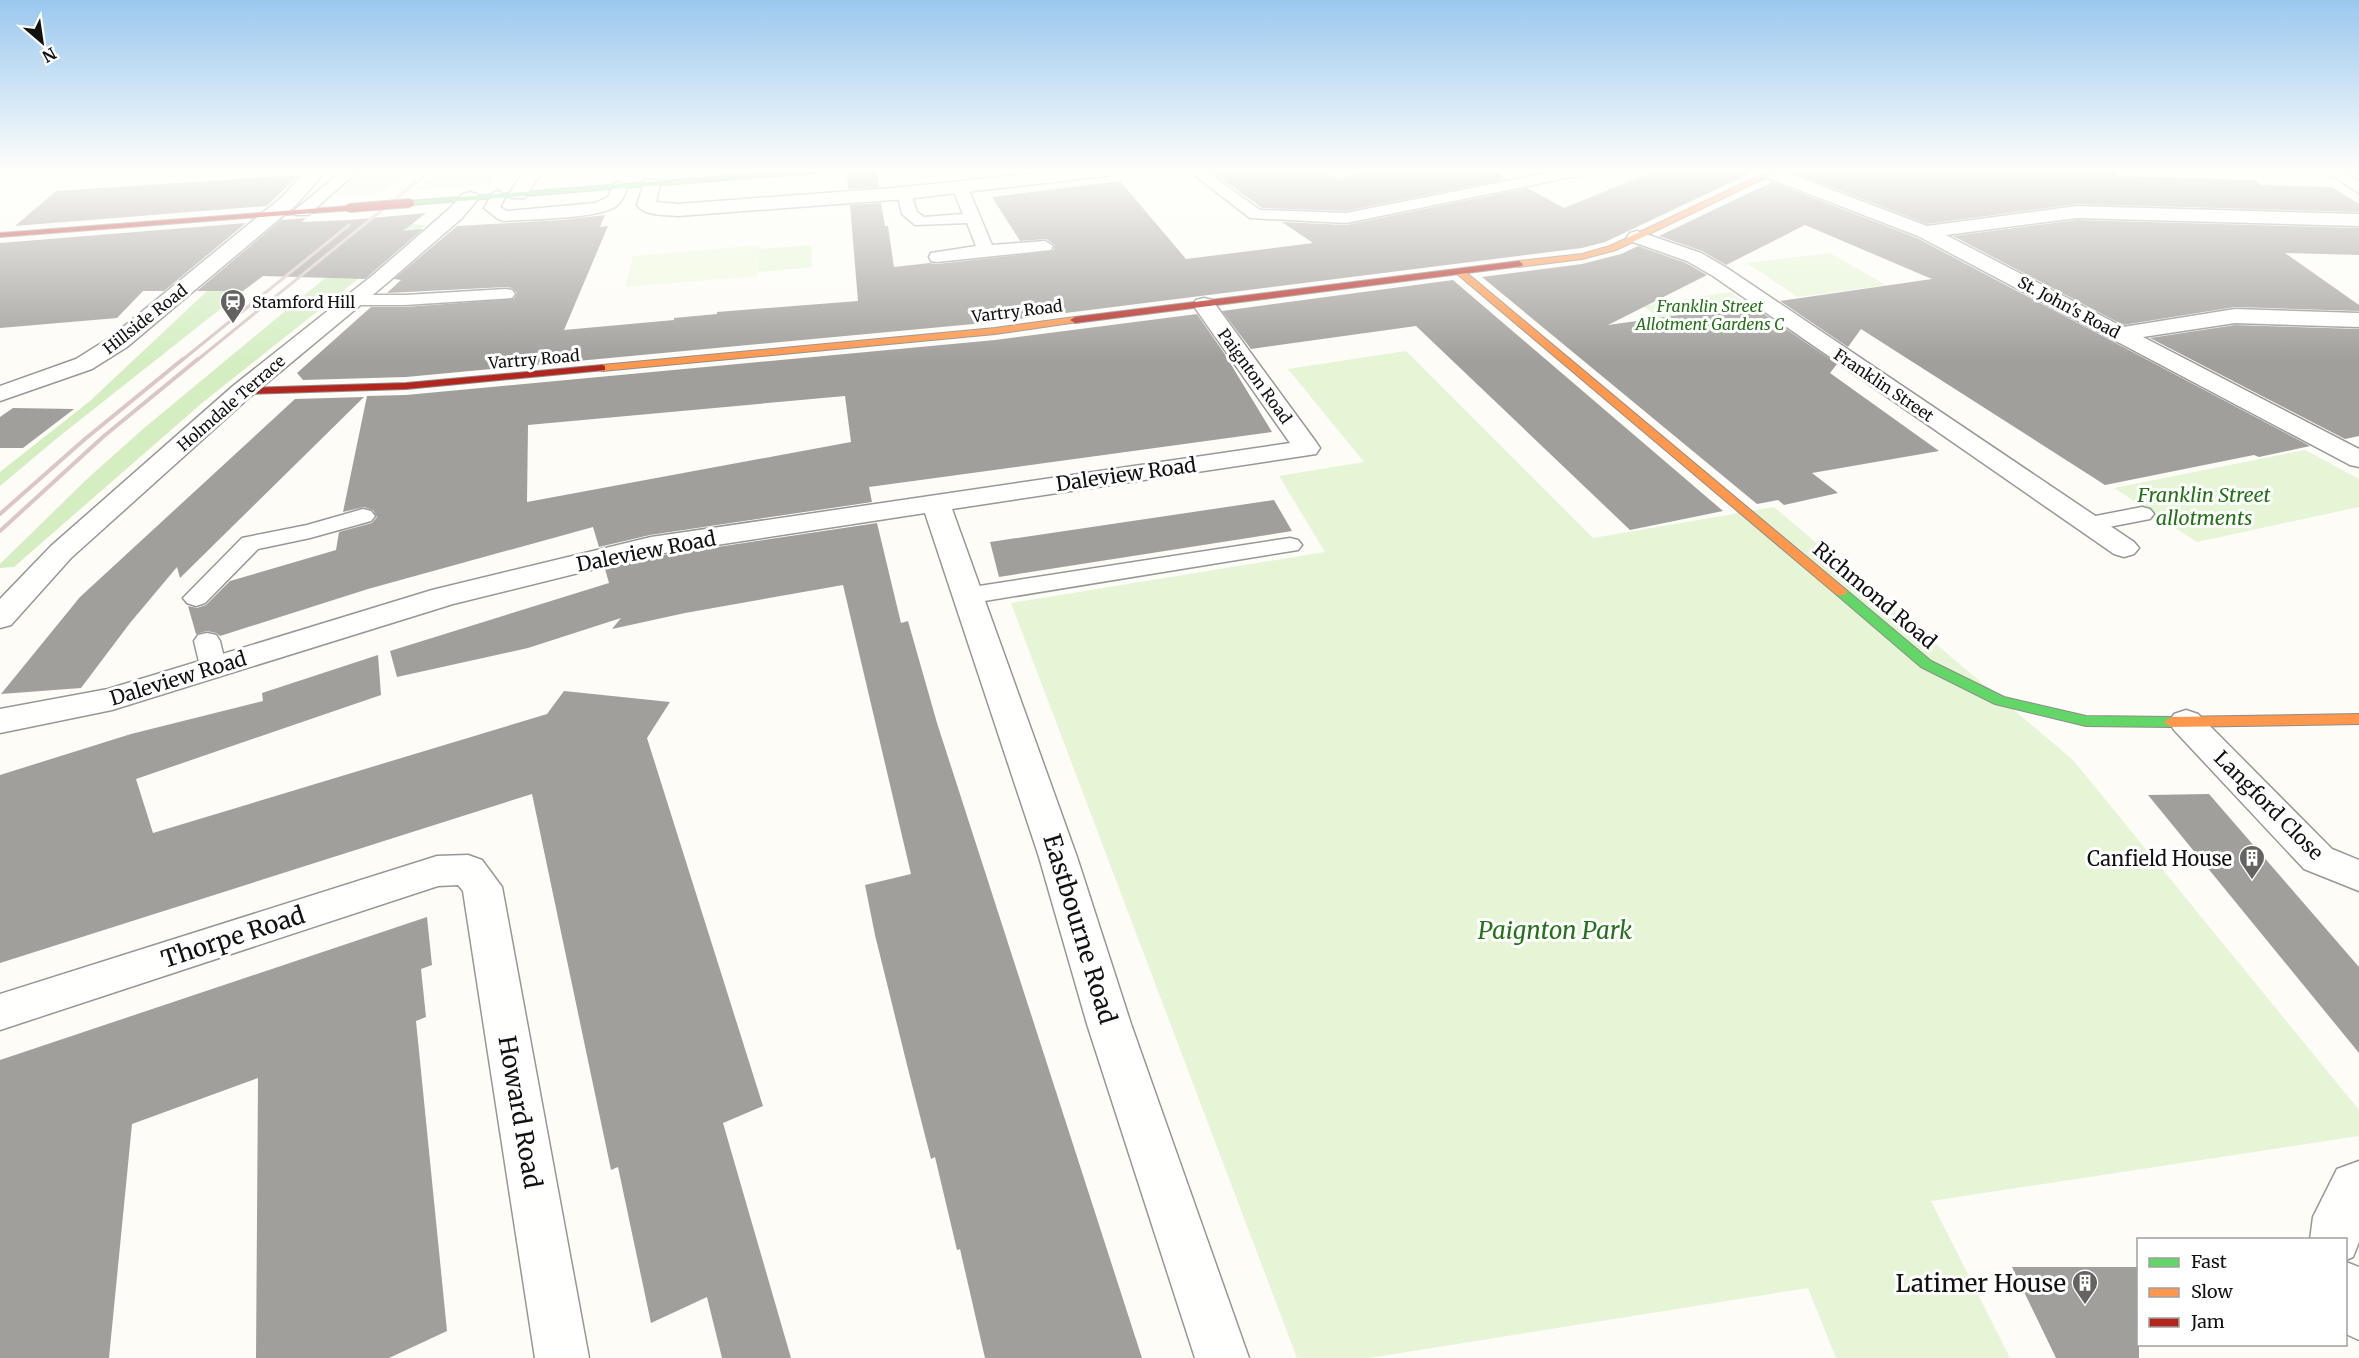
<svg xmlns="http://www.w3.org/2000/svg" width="2359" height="1358" viewBox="0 0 2359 1358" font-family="Merriweather,serif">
  <rect width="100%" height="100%" fill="#fdfcf7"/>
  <path fill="#e5f5d5" d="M 364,171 L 408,171 L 381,193 L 335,196 Z
    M 439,171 L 501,171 L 488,185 L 414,191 Z
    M 811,245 L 812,267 L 758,272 L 759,249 Z
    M 1830,253 L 1886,285 L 1798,297 L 1747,263 Z
    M 1730,292 L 1778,326 L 1687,339 L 1643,306 Z
    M 1406,351 L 1593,538 L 1774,507 L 2073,760 L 2359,1110 L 2359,1136 L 1931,1201 L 2010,1358 L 1836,1358 L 1808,1288 L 1369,1358 L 1297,1358 L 1011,603 L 1325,552 L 1279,476 L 1364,462 L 1288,369 Z
    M 2305,450 L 2359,479 L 2359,507 L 2197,542 L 2114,488 Z"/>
  <path fill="#d4eec2" d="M 412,224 L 426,225 L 202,403 L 14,567 L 0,568 L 0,564 L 87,479 L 143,429 L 325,278 Z
    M 224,275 L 236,291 L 243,291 L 56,439 L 0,486 L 0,472 L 90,401 Z"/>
  <path fill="#eff8df" d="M 759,245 L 757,276 L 625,287 L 633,256 Z"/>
  <path fill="#a19f9c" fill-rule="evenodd" d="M 847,171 L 877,171 L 879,187 L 848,189 Z
    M 1211,171 L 1322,171 L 1336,180 L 1356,176 L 1360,171 L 1494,171 L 1508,179 L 1346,211 L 1262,208 Z
    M 1655,171 L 1755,171 L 1605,242 L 1582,248 L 995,322 L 406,377 L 303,380 L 297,373 L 371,307 L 405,307 L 514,299 L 517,293 L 512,288 L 506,287 L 387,293 L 401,280 L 394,279 L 457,226 L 562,220 L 605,215 L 600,227 L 608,226 L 564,330 L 674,320 L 674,318 L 717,314 L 717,312 L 858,301 L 850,205 L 881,203 L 885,226 L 888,226 L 894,267 L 930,263 L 937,264 L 1053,251 L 1055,245 L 1046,239 L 1020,241 L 992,197 L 1120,181 L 1186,259 L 1313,243 L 1282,222 L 1346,225 L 1527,188 L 1564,208 Z
    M 1789,171 L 2117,171 L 2117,176 L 2254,180 L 2261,185 L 2332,187 L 2359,204 L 2359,212 L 2077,204 L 1927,224 Z
    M 299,175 L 267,206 L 15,226 L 56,191 Z
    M 1772,182 L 1917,238 L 2310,446 L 2259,457 L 2254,455 L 2105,485 L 1861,329 L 1848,347 L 1780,301 L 1932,279 L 1805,225 L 1726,265 L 1702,251 L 1659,236 Z
    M 426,213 L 403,231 L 423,229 L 365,279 L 263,276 L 243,291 L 197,291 L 281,220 L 306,218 L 302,222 L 350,220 Z
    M 2077,220 L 2359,228 L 2359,255 L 2285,253 L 2359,305 L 2359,311 L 2235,307 L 2123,325 L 1953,236 Z
    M 246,223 L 164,291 L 143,291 L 117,318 L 0,328 L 0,243 Z
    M 1638,246 L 1686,263 L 1707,275 L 1608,325 L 1751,305 L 1837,364 L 1830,373 L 1939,451 L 1812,473 L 1838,493 L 1784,505 L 1778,500 L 1757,504 L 1482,277 L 1582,264 L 1621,254 Z
    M 1453,280 L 1723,511 L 1630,530 L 1416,326 L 1251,349 L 1222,311 Z
    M 1197,314 L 1224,353 L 1272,432 L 869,487 L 872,502 L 650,535 L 599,547 L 593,527 L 368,589 L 220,636 L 216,633 L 207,631 L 196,634 L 188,606 L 197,608 L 206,605 L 230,581 L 336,550 L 339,532 L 372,523 L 377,517 L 373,510 L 364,507 L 343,512 L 367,396 L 406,395 L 995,340 ZM 845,396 L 851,442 L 527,502 L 528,425 Z
    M 2235,325 L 2359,329 L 2359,436 L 2345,439 L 2150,338 Z
    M 364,397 L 180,578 L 177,567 L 130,623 L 81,688 L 1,694 L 80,597 L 295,399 Z
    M 13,408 L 74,409 L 23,448 L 0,448 L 0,417 Z
    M 1274,500 L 1292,531 L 999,577 L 990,542 Z
    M 877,523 L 901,623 L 908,621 L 937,723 L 1142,1358 L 985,1358 L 960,1249 L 957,1250 L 935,1157 L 931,1159 L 909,1073 L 875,935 L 865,885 L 911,874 L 843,585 L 685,613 L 612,629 L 621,618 L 528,648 L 397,677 L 390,651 L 609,583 L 605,569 L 651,557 Z
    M 378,655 L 381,695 L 136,779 L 153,833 L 547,714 L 564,691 L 670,702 L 647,738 L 763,1106 L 723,1123 L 791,1358 L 722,1358 L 707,1297 L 651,1323 L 618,1167 L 611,1170 L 532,794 L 0,963 L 0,775 L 131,734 L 263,701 L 262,693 Z
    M 2209,794 L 2359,967 L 2359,1053 L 2148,795 Z
    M 427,917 L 432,965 L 421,969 L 426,1017 L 416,1021 L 447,1331 L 389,1358 L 256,1358 L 258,1078 L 132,1124 L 109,1358 L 0,1358 L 0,1060 Z
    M 2012,1267 L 2139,1267 L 2139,1358 L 2056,1358 Z"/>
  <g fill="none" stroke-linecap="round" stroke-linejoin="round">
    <defs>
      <path id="lane" d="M 342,171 L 358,171 L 308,215 L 296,215 L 294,212 L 296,209 Z
        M 1189,171 L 1206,171 L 1260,210 L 1346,213 L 1558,171 L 1588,171 L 1581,175 L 1346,223 L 1250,218 Z
        M 1324,171 L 1358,171 L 1356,174 L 1336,178 Z
        M 2342,171 L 2359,182 L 2359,193 L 2326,172 Z
        M 619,182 L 627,187 C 625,195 622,202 615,207 C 595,219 529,219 504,221 L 498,219 L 484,208 L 493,193 L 498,191 L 506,196 L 500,207 L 507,211 L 595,203 L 608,197 L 614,184 Z
        M 960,183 L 968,188 L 992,245 L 1045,241 L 1053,246 L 1051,250 L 937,262 L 931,261 L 929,257 L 931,253 L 976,246 L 967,223 L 915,225 L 902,214 L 897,193 L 900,190 L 910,190 L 917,212 L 924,217 L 963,214 L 952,188 Z
        M 506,289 L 512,290 L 515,294 L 512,298 L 405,305 L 354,305 L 348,304 L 345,300 L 348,296 L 354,295 L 405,295 Z
        M 2142,507 L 2150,509 L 2154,514 L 2150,519 L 2088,531 L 2080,529 L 2076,524 L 2080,519 Z
        M 363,509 L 371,511 L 375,516 L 371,521 L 310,538 L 258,549 L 205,603 L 196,606 L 187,603 L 183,598 L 242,538 L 307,525 Z
        M 1290,538 L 1298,540 L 1302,545 L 1298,550 L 966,604 L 957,601 L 954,596 L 957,591 L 966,588 Z
        M 207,633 L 216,635 L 220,641 L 226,666 L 222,672 L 213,675 L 204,672 L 200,666 L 194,641 L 198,635 Z"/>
      <path id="street" d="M 306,171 L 326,171 L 296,205 L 127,347 L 92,369 L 0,401 L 0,386 L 76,359 L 111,337 L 282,197 Z
        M 524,171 L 542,171 L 525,198 L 511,198 L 509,194 Z
        M 1055,171 L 1115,171 L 1112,175 L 1106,176 L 905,199 L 678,216 C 665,215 645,216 637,205 L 645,180 L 657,180 L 660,184 L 656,202 L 678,204 L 905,187 Z
        M 1763,171 L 1782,171 L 1927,226 L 2077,206 L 2359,214 L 2359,226 L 2077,218 L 1946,235 L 2123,327 L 2235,309 L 2359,313 L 2359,327 L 2235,323 L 2143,337 L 2359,449 L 2359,467 L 2350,465 L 1918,236 L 1765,177 Z
        M 470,192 L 477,194 L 479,198 L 462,218 L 387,283 L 251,396 L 71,558 L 11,625 L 0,628 L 0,599 L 51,546 L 233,386 L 373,275 L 448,210 L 463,194 Z
        M 1637,231 L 1701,253 L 1727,268 L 2134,542 L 2139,548 L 2134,554 L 2124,557 L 2114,554 L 1713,276 L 1687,261 L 1630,241 L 1627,237 L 1630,233 Z
        M 1204,298 L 1212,300 L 1316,442 L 1320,448 L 1316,454 L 952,509 L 1077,857 L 1131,1024 L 1249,1358 L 1195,1358 L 1087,1024 L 1039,857 L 925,513 L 651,555 L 453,604 L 112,710 L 0,733 L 0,709 L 108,689 L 432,590 L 651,537 L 1290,443 L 1193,305 L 1196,300 Z
        M 2186,710 L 2198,714 L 2332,849 L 2359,860 L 2359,891 L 2304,869 L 2174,730 L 2169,722 L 2174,714 Z
        M 468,855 L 482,860 L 502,887 L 589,1358 L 535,1358 L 463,891 L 458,885 L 438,886 L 0,1030 L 0,994 L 437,856 Z
        M 2359,1161 L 2359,1242 L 2353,1257 L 2346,1260 L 2346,1240 L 2310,1240 L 2313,1217 L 2337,1169 Z
        M 2346,1262 L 2359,1267 L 2359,1340 L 2346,1334 Z"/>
      <path id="fast" d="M 787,171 L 820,171 L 816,173 L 410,205 L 406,203 L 410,201 Z
        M 1841,588 L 1845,589 L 1931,661 L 2004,697 L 2086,716 L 2171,717 L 2178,722 L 2171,727 L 2086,726 L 1995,704 L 1921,667 L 1837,595 L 1835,592 Z"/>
      <path id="slow" d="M 1769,171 L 1779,171 L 1616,250 L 1582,259 L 1519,267 L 1515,264 L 1519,261 L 1582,254 L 1610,246 Z
        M 1456,269 L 1462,269 L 1845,589 L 1847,592 L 1845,595 L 1837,595 L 1456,273 Z
        M 1075,317 L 1080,320 L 1078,322 L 995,334 L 602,371 L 597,368 L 602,365 L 995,328 Z
        M 2359,714 L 2359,724 L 2171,727 L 2164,722 L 2171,717 Z"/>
      <path id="jam" d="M 349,206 L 353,208 L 352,210 L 0,237 L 0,233 Z
        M 1519,261 L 1523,264 L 1522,266 L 1075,323 L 1070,320 L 1075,317 Z
        M 602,365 L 605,366 L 605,370 L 406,389 L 242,394 L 237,391 L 242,388 L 406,383 Z"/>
    </defs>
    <use href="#lane" stroke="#979795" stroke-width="3"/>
    <use href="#street" stroke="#979795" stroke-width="3"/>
    <use href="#fast" stroke="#8e8d8b" stroke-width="2"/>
    <use href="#slow" stroke="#8e8d8b" stroke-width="2"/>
    <use href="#jam" stroke="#8e8d8b" stroke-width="2"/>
    <use href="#lane" fill="#fffffe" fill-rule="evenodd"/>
    <use href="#street" fill="#fffffe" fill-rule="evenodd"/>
    <use href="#fast" fill="#63d668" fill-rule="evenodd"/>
    <use href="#slow" fill="#ff974d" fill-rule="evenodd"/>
    <use href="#jam" fill="#b3261e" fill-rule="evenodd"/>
    <path stroke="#dbc6c4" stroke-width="3" d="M 181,361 L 349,225
      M 196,361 L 430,171"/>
    <path stroke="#dbc6c4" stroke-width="4" d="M 0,514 L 85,439 L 183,359
      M 0,531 L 104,436 L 198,359"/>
    <defs>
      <path id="jam-bridge" d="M 349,208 L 410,203"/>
    </defs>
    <use href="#jam-bridge" stroke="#858482" stroke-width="10" stroke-linecap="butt"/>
    <use href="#jam-bridge" stroke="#b3261e" stroke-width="8"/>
  </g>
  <linearGradient id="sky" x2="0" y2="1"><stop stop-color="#9bc8ef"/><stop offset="0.47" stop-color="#fefefb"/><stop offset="1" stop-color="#fefefb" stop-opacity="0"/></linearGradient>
  <rect width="2359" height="361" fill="url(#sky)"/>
  <defs>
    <symbol id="station-pin" viewBox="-11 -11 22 30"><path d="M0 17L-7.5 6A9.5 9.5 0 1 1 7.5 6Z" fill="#646362" stroke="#fff"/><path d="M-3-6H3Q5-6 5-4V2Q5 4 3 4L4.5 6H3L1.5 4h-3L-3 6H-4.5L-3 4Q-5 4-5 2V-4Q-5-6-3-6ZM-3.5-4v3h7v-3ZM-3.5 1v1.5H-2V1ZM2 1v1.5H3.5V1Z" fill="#fff"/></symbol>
    <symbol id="building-pin" viewBox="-11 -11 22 30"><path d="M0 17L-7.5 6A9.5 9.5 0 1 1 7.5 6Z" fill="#646362" stroke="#fff"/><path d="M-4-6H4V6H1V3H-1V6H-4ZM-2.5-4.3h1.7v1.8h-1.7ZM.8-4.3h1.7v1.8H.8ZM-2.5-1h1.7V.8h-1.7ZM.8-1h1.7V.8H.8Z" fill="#fff"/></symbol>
  </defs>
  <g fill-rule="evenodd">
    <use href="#station-pin" x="218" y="287" width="30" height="40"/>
    <use href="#building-pin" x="2237" y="843" width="30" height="40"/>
    <use href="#building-pin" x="2070" y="1268" width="30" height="40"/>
  </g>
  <g text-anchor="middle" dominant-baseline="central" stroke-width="6" stroke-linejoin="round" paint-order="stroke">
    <g font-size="16" fill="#111" stroke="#fff" text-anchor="start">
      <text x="252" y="302">Stamford Hill</text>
    </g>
    <g font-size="16" font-style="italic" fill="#247218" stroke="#fff">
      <text x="1710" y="306">Franklin Street<tspan x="1710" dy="18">Allotment Gardens C</tspan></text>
    </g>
    <g font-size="16" fill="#111" stroke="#fff">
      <text transform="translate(2069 307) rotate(28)">St. John's Road</text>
      <text transform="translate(1017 311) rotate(-7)">Vartry Road</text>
      <text transform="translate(145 319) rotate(-38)">Hillside Road</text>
      <text transform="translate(534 359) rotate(-5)">Vartry Road</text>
      <text transform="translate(1255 376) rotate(54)">Paignton Road</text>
      <text transform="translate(1884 385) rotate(34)">Franklin Street</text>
      <text transform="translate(231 403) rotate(-41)">Holmdale Terrace</text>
    </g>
    <g font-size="20" fill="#111" stroke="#fff">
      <text transform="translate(1126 474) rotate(-8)">Daleview Road</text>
      <text transform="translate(646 551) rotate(-11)">Daleview Road</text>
      <text transform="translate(1875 595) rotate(40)">Richmond Road</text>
      <text transform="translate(178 678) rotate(-17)">Daleview Road</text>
      <text transform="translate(2269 805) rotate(45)">Langford Close</text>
    </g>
    <g font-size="20" font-style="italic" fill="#247218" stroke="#fff">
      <text x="2204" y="494">Franklin Street<tspan x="2204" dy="23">allotments</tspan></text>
    </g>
    <g font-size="20" fill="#111" stroke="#fff" text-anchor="end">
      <text x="2232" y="858">Canfield House</text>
    </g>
    <g font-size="24" fill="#111" stroke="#fff">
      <text transform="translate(1080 929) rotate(73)">Eastbourne Road</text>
      <text transform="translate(233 937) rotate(-18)">Thorpe Road</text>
      <text transform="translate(520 1112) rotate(80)">Howard Road</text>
    </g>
    <g font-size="24" font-style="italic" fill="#247218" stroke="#fff">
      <text x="1555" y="930">Paignton Park</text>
    </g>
    <g font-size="24" fill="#111" stroke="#fff" text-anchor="end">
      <text x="2066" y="1283">Latimer House</text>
    </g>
  </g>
  <rect x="2137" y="1238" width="210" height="108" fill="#ffffff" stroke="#a0a0a0" stroke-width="1.5"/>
  <rect x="2149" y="1258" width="30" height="9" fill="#63d668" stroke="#a0a0a0" stroke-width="1.5"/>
  <text x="2191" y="1268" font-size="18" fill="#111111">Fast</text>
  <rect x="2149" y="1288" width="30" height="9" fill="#ff974d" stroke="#a0a0a0" stroke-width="1.5"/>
  <text x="2191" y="1298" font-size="18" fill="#111111">Slow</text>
  <rect x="2149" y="1318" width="30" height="9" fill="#b3261e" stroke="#a0a0a0" stroke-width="1.5"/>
  <text x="2191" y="1328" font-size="18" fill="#111111">Jam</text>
  <g transform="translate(42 42) rotate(151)" stroke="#ffffff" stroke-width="4.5" paint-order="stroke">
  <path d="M0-4.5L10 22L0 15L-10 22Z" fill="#111111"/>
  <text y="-9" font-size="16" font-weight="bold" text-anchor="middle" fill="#111111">N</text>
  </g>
</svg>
